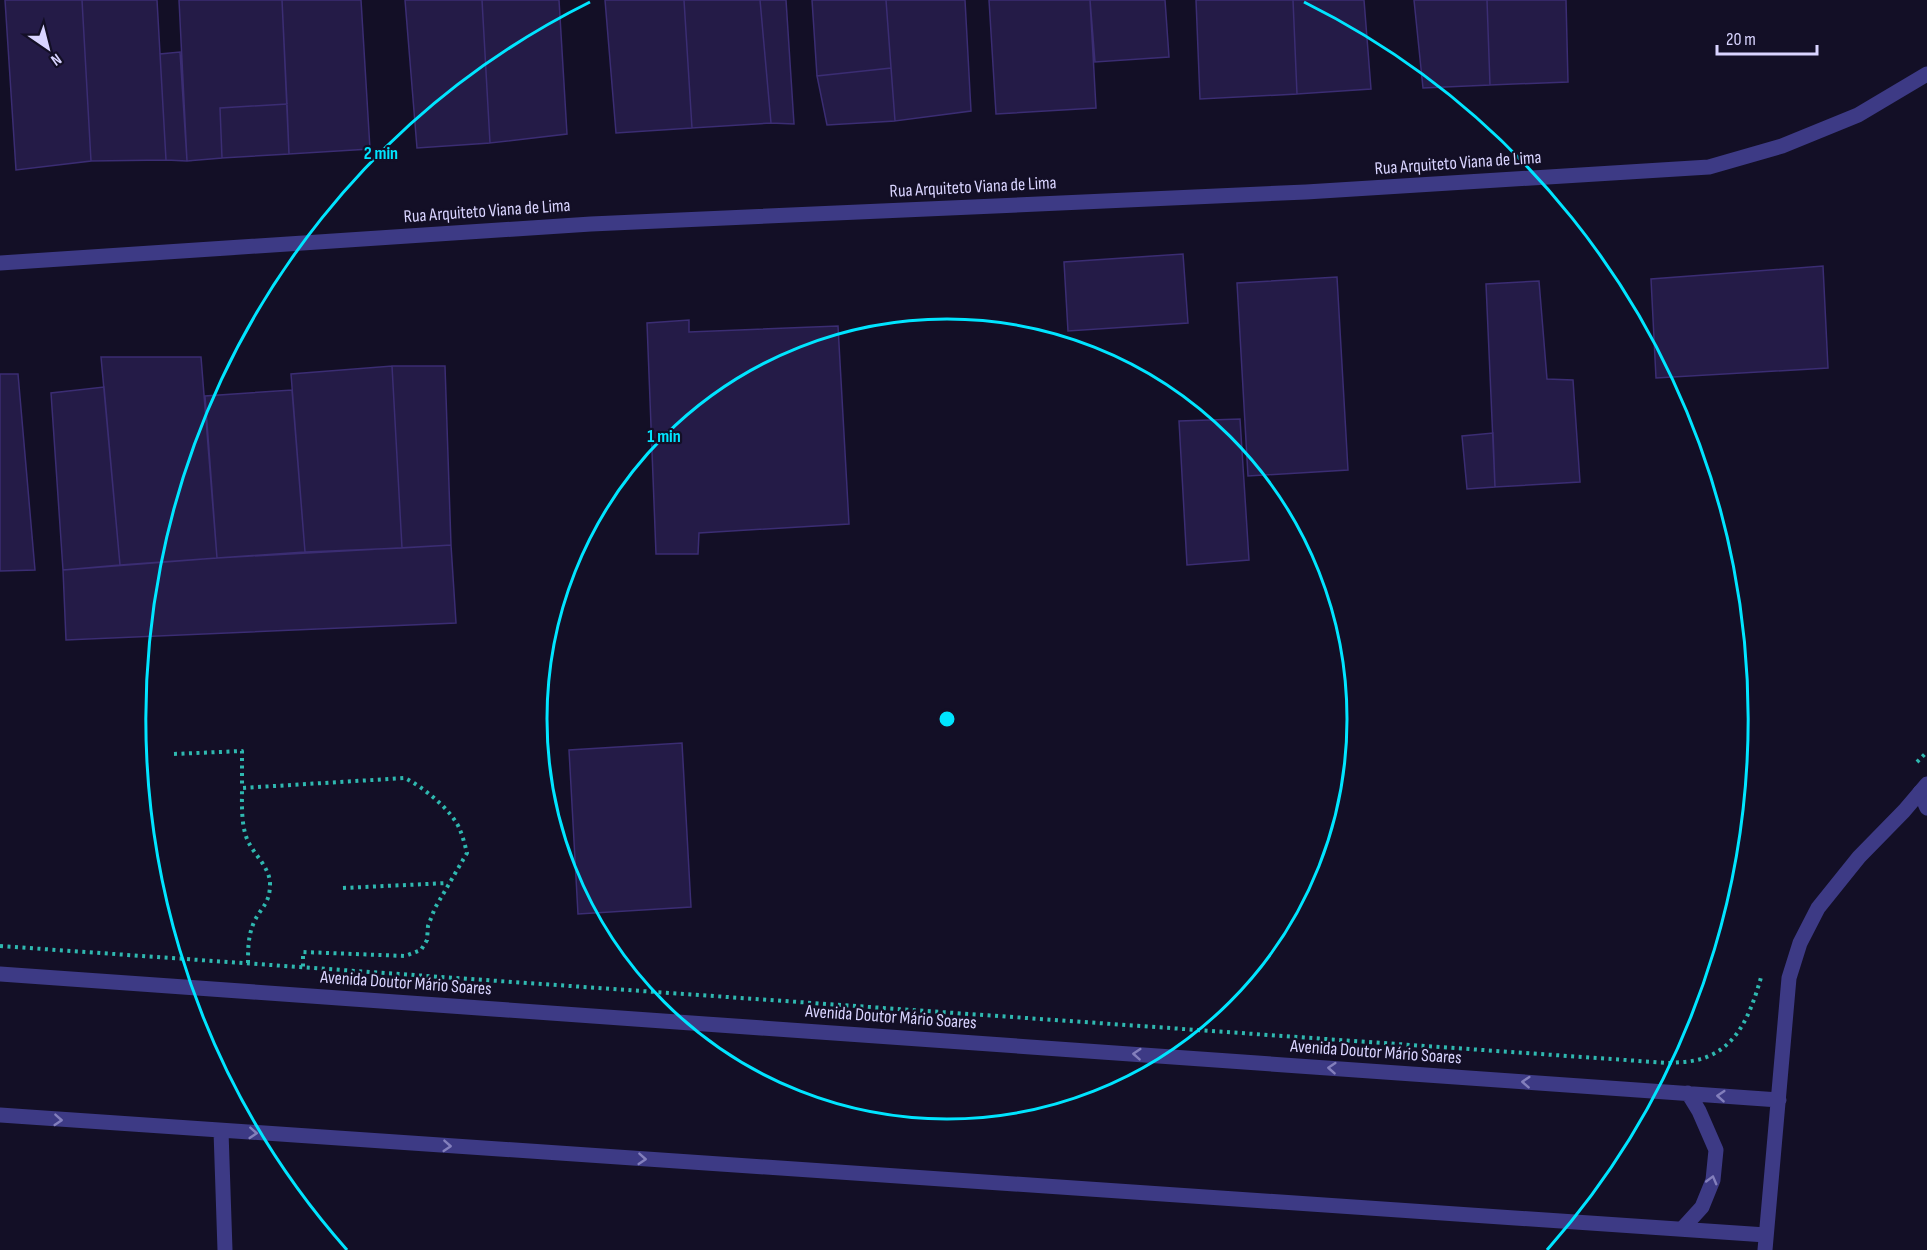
<svg xmlns="http://www.w3.org/2000/svg" width="1927" height="1250" viewBox="0 0 1927 1250" font-family="'Sofia Sans Condensed',sans-serif">
  <rect width="100%" height="100%" fill="#130f26"/>
  <path fill="#241b47" stroke="#3b2d73" stroke-width="1.5" d="M 5,0 L 82,0 L 91,161 L 16,170 Z
    M 82,0 L 157,0 L 166,160 L 91,161 Z
    M 179,0 L 282,0 L 287,104 L 220,108 L 222,158 L 187,161 Z
    M 282,0 L 361,0 L 370,149 L 289,154 Z
    M 405,0 L 482,0 L 490,143 L 417,148 Z
    M 482,0 L 559,0 L 567,134 L 490,143 Z
    M 605,0 L 684,0 L 692,128 L 616,133 Z
    M 684,0 L 760,0 L 771,123 L 692,128 Z
    M 760,0 L 786,0 L 794,124 L 771,123 Z
    M 812,0 L 886,0 L 891,68 L 817,76 Z
    M 886,0 L 965,0 L 971,111 L 895,121 Z
    M 989,0 L 1090,0 L 1096,108 L 996,114 Z
    M 1090,0 L 1165,0 L 1169,57 L 1095,62 Z
    M 1196,0 L 1293,0 L 1297,94 L 1200,99 Z
    M 1293,0 L 1364,0 L 1371,89 L 1297,94 Z
    M 1414,0 L 1487,0 L 1490,85 L 1423,88 Z
    M 1487,0 L 1566,0 L 1568,82 L 1490,85 Z
    M 180,52 L 187,161 L 166,160 L 160,54 Z
    M 891,68 L 895,121 L 827,125 L 817,76 Z
    M 287,104 L 289,154 L 222,158 L 220,108 Z
    M 1183,254 L 1188,323 L 1068,331 L 1064,262 Z
    M 1823,266 L 1828,368 L 1656,378 L 1651,279 Z
    M 1337,277 L 1348,470 L 1248,476 L 1237,283 Z
    M 1539,281 L 1547,379 L 1573,380 L 1580,482 L 1495,487 L 1486,284 Z
    M 689,320 L 689,332 L 838,326 L 849,524 L 699,533 L 698,554 L 656,554 L 647,323 Z
    M 101,357 L 201,357 L 217,558 L 120,565 Z
    M 392,366 L 445,366 L 451,545 L 402,548 Z
    M 392,366 L 402,548 L 305,552 L 291,374 Z
    M 0,374 L 18,374 L 35,570 L 0,571 Z
    M 104,387 L 120,565 L 63,570 L 51,393 Z
    M 292,390 L 305,552 L 217,558 L 205,396 Z
    M 1240,419 L 1249,560 L 1187,565 L 1179,421 Z
    M 1493,433 L 1495,487 L 1467,489 L 1462,436 Z
    M 451,545 L 456,623 L 66,640 L 63,570 L 217,558 Z
    M 682,743 L 691,907 L 578,914 L 569,750 Z"/>
  <g fill="none" stroke-linecap="round" stroke-linejoin="round">
    <path stroke="#2fb8b0" stroke-width="4" stroke-dasharray="3 4.5" stroke-linecap="butt" d="M 174,754 L 242,751 L 242,788
      M 1917,762 L 1927,752
      M 343,888 L 448,883
      M 0,946 L 1668,1063 C 1682,1062 1696,1062 1709,1056 C 1742,1042 1753,1005 1762,974
      M 248,963 C 248,949 248,936 254,922 C 261,907 270,904 270,884 C 270,867 253,854 247,839 C 241,824 242,804 242,788 L 405,778 C 423,787 453,811 460,830 C 463,837 465,845 467,853 L 435,908 L 428,926 L 427,940 L 421,950 L 405,956 L 303,952 L 303,967"/>
    <path stroke="#3d3a85" stroke-width="15" d="M 1920,792 L 1927,808"/>
    <path stroke="#3d3a85" stroke-width="15" d="M 0,263 L 591,224 L 1306,192 L 1709,167 L 1782,146 L 1858,115 L 1927,74
      M 0,974 L 1779,1100
      M 0,1115 L 1766,1235
      M 221,1131 L 225,1250
      M 1682,1229 L 1702,1207 L 1713,1180 L 1716,1150 L 1699,1111 L 1688,1093
      M 1765,1250 L 1789,978 L 1800,943 L 1818,908 L 1859,857 L 1904,811 L 1927,784"/>
  </g>
  <defs><path id="oneway-chevron" d="M-2-3.5L2.5 0L-2 3.5" fill="none" stroke-width="1.6" stroke-linecap="round" stroke-linejoin="round" transform="scale(1.5)"/></defs>
  <g stroke="#837fbc">
    <use href="#oneway-chevron" transform="translate(1137 1054) rotate(-176)"/>
    <use href="#oneway-chevron" transform="translate(1332 1068) rotate(-176)"/>
    <use href="#oneway-chevron" transform="translate(1526 1082) rotate(-176)"/>
    <use href="#oneway-chevron" transform="translate(1721 1096) rotate(-176)"/>
    <use href="#oneway-chevron" transform="translate(58 1120) rotate(4)"/>
    <use href="#oneway-chevron" transform="translate(253 1133) rotate(4)"/>
    <use href="#oneway-chevron" transform="translate(447 1146) rotate(4)"/>
    <use href="#oneway-chevron" transform="translate(642 1159) rotate(4)"/>
    <use href="#oneway-chevron" transform="translate(1712 1180) rotate(-75)"/>
  </g>
  <g fill="none" stroke="#00e5ff" stroke-width="3">
    <circle cx="947" cy="719" r="400"/>
    <path d="M347 1250A801 801 0 0 1 590 2M1304 2A801 801 0 0 1 1547 1250"/>
  </g>
  <g text-anchor="middle" dominant-baseline="central" stroke-width="4.5" stroke-linejoin="round" paint-order="stroke">
    <g font-size="18" fill="#d9d4ff" stroke="#130f26">
      <text transform="translate(1458 163) rotate(-4)">Rua Arquiteto Viana de Lima</text>
      <text transform="translate(973 187) rotate(-3)">Rua Arquiteto Viana de Lima</text>
      <text transform="translate(487 211) rotate(-4)">Rua Arquiteto Viana de Lima</text>
      <text transform="translate(406 983) rotate(4)">Avenida Doutor Mário Soares</text>
      <text transform="translate(891 1017) rotate(4)">Avenida Doutor Mário Soares</text>
      <text transform="translate(1376 1052) rotate(4)">Avenida Doutor Mário Soares</text>
    </g>
  </g>
  <circle cx="947" cy="719" r="9" fill="#00e5ff" stroke="#130f26" stroke-width="3"/>
  <g font-size="18" text-anchor="middle" font-weight="bold" fill="#00e5ff" stroke="#130f26" stroke-width="4.5" stroke-linejoin="round" paint-order="stroke">
    <text x="381" y="159">2 min</text>
    <text x="664" y="442">1 min</text>
  </g>
  <g transform="translate(48 48) rotate(145)" stroke="#130f26" stroke-width="4.5" paint-order="stroke">
  <path d="M0-4.5L10 22L0 15L-10 22Z" fill="#d9d4ff"/>
  <text y="-9" font-size="16" font-weight="bold" text-anchor="middle" fill="#d9d4ff">N</text>
  </g>
  <path d="M1717 45v9h100v-9" fill="none" stroke="#d9d4ff" stroke-width="3"/>
  <text x="1726" y="45" font-size="18" fill="#d9d4ff" stroke="#130f26" stroke-width="4.5" paint-order="stroke">20 m</text>
</svg>
